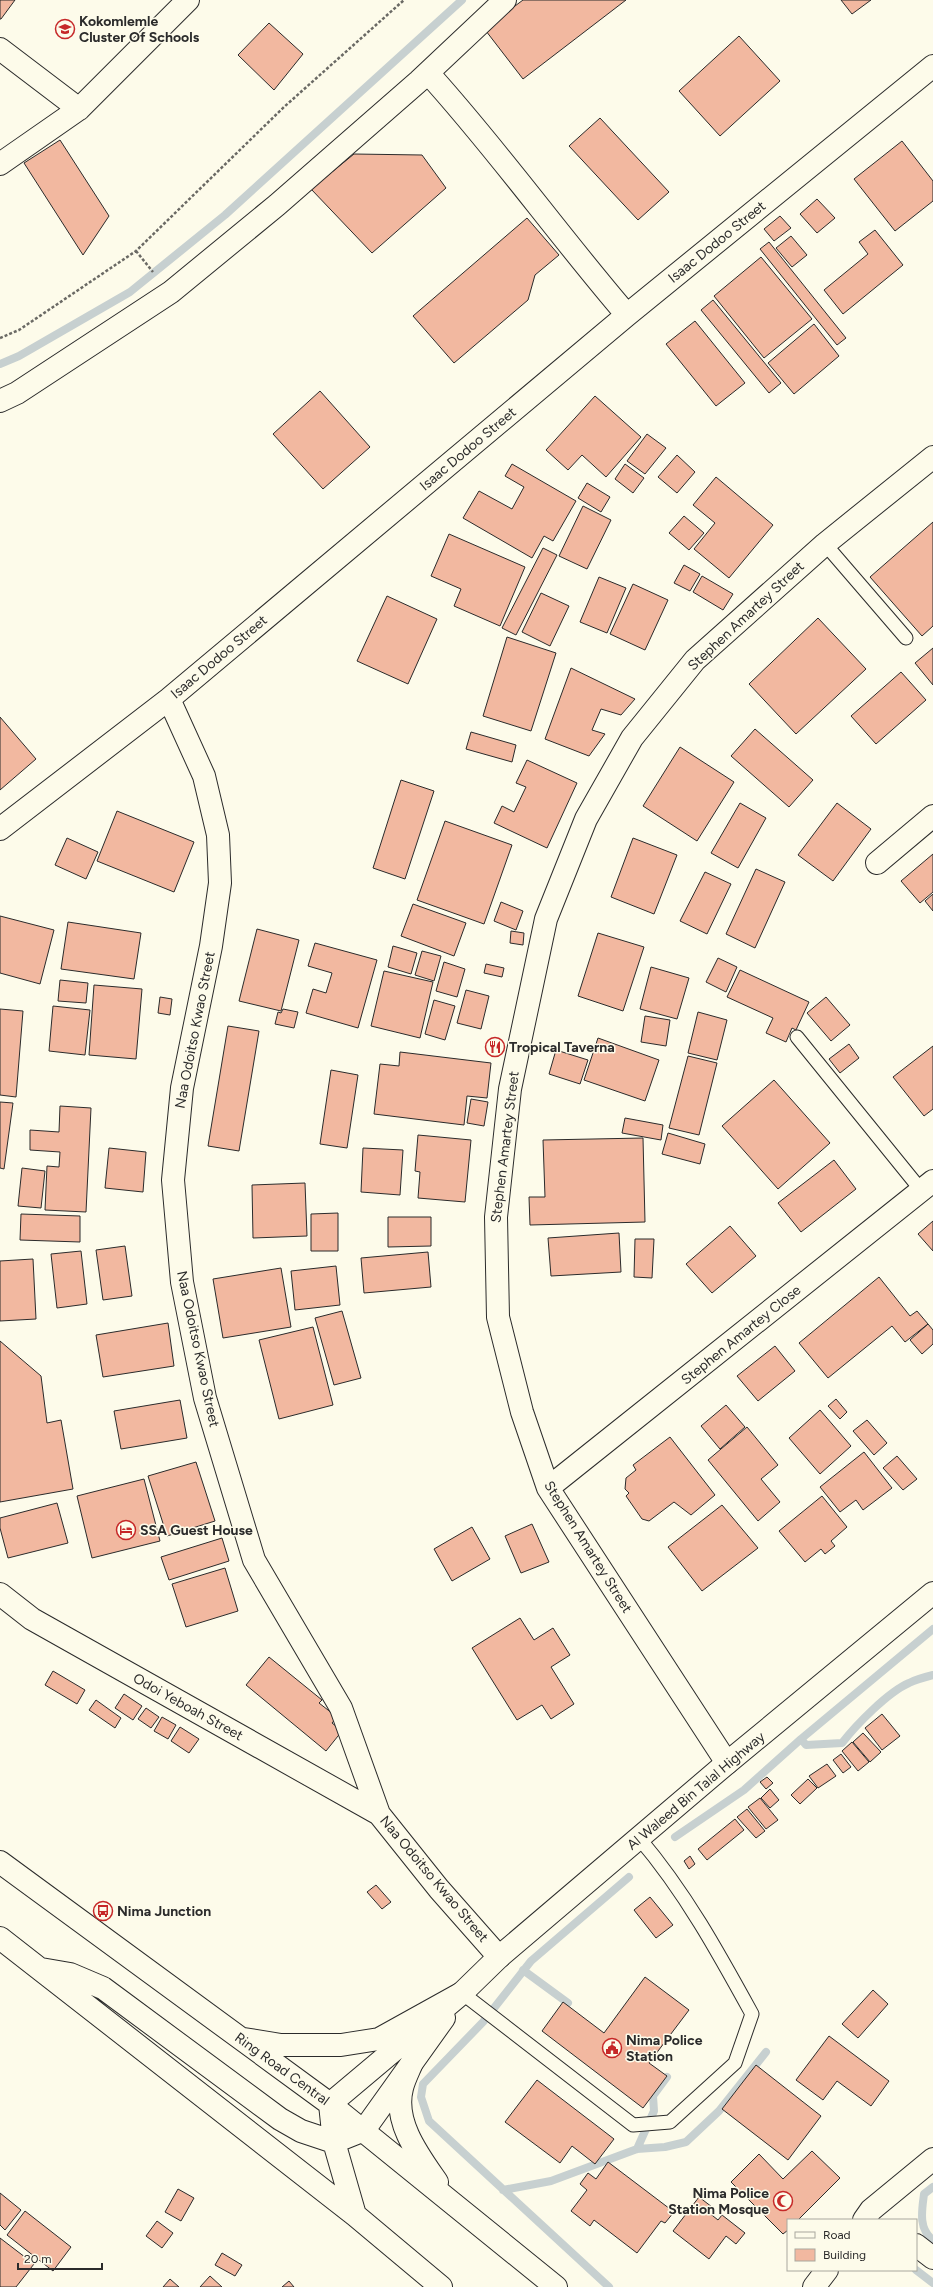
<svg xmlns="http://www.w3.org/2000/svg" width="933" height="2287" viewBox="0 0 933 2287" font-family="Figtree,sans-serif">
  <rect width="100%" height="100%" fill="#fdfbea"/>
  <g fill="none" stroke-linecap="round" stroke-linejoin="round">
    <path stroke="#c7d0d0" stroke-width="8" d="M 0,364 L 19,356 L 130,292 L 225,215 L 462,0
      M 801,1739 L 806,1745 L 842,1743 C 856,1725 888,1692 909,1683 C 917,1679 925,1677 933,1675
      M 675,1837 L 744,1790 L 801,1739 L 933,1629
      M 523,1970 L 568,2003
      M 637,2149 L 654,2111 L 653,2096 L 667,2077
      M 933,2187 L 924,2194 C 922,2210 918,2229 933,2240
      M 503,2190 L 551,2181 L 637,2149 L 665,2147 L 686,2142 L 719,2111 L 766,2052
      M 916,2270 L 933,2283
      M 609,2287 L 429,2121 L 421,2097 L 423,2084 L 483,2022 L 531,1961 L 629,1877"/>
  </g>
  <path fill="#f2b8a0" stroke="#2b2b2b" d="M 0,0 L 15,0 L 1,19 L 0,19 Z
    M 523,0 L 626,0 L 523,79 L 486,31 L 491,24 Z
    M 841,0 L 871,0 L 852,14 Z
    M 269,23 L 303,54 L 274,90 L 238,55 Z
    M 739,36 L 780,81 L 720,136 L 679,91 Z
    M 600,118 L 669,192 L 638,220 L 569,146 Z
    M 60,140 L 109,216 L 83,255 L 24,163 Z
    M 902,141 L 933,181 L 933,201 L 895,231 L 854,179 Z
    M 354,154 L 422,155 L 446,188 L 372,253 L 311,189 Z
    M 817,199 L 835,218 L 817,233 L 800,214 Z
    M 780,216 L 791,228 L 774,241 L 764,229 Z
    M 527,218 L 559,255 L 535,275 L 528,300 L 454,363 L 413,316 Z
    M 875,230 L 903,265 L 843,314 L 824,290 L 868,254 L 859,242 Z
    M 791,236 L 807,255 L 792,267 L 776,248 Z
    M 769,242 L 846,338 L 837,345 L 760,249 Z
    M 761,257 L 812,319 L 764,358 L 714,296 Z
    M 713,300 L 781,383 L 769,393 L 701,310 Z
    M 695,321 L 745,383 L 716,406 L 666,344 Z
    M 814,324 L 839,356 L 794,394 L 768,363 Z
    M 320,391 L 370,447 L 323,489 L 273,434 Z
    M 595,396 L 641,437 L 606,477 L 582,455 L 568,470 L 546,450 Z
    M 647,434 L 666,448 L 645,474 L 627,461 Z
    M 677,455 L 695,472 L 677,493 L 658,477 Z
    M 512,464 L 576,501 L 553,541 L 544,536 L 532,558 L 463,518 L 479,491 L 512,509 L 524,487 L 505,476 Z
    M 625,464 L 644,478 L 633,493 L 615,479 Z
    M 716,477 L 773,525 L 729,578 L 694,549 L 715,523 L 693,505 Z
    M 587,483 L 610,497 L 601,512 L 578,498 Z
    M 583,506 L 611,520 L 587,569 L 559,556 Z
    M 684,516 L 704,533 L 689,550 L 669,533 Z
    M 933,522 L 933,626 L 922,636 L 870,577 Z
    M 449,534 L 525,567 L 500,626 L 454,606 L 461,589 L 431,576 Z
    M 543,548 L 557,555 L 516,635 L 502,628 Z
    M 684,565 L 700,574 L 690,591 L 674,583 Z
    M 702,576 L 733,594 L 723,610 L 693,592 Z
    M 599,577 L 626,588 L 607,633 L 580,622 Z
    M 633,584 L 668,600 L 645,650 L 610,634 Z
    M 541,593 L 569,606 L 550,646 L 522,632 Z
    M 387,596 L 437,619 L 408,684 L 357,661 Z
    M 818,618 L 866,669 L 796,734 L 749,684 Z
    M 507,637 L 556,653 L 531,731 L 483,716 Z
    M 933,648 L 933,685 L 915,663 Z
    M 571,668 L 635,699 L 621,715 L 601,709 L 592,730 L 605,734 L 589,756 L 545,739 Z
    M 901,672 L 926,700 L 876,744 L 851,716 Z
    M 0,717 L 36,759 L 0,790 Z
    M 755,729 L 813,780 L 789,807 L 731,756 Z
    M 471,732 L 516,745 L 512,762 L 466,749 Z
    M 680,747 L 734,782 L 697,841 L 643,806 Z
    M 527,760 L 577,783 L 547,848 L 494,823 L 502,806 L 514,812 L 526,787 L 516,783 Z
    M 401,780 L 434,791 L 405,879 L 373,868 Z
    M 740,803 L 766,818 L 738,868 L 711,853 Z
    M 837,803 L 871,829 L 833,881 L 798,855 Z
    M 117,811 L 194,842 L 174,892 L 97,861 Z
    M 445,821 L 512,845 L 484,924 L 417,900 Z
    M 67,838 L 98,852 L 86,879 L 55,865 Z
    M 633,838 L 677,855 L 654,914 L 611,897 Z
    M 933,854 L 933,892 L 920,903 L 901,881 Z
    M 756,869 L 785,882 L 755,948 L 726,934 Z
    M 705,872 L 731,884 L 707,934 L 680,921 Z
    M 933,894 L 933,911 L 925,901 Z
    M 501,902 L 523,911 L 516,930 L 494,921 Z
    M 413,904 L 466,923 L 454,956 L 401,936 Z
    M 0,916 L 54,930 L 40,984 L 0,973 Z
    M 68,922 L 141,933 L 134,979 L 61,969 Z
    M 257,929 L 299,940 L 281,1011 L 239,1001 Z
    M 511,931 L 524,933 L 523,945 L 510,943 Z
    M 598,933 L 644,947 L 623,1011 L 578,996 Z
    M 315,943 L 377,960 L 358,1028 L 306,1013 L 313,989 L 326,993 L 332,973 L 308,966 Z
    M 393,946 L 417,953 L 411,974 L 388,967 Z
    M 422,951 L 441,956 L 434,981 L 415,975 Z
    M 718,958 L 737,967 L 726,992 L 706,982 Z
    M 444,962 L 465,969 L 457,997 L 436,991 Z
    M 486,964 L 504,968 L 502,977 L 484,973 Z
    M 651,967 L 689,978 L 677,1019 L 640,1009 Z
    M 740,970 L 809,1002 L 796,1030 L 792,1028 L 786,1042 L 766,1033 L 773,1018 L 727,997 Z
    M 384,971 L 433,982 L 420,1038 L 371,1026 Z
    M 60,980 L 88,983 L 86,1003 L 58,1001 Z
    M 94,985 L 142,989 L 136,1059 L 89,1055 Z
    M 466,990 L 489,996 L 481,1029 L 457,1023 Z
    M 160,997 L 172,999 L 170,1015 L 158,1013 Z
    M 826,997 L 850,1025 L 831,1041 L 807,1013 Z
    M 434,1000 L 455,1006 L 445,1040 L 425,1034 Z
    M 53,1006 L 90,1010 L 85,1055 L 49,1051 Z
    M 0,1009 L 23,1011 L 16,1097 L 0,1095 Z
    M 283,1009 L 298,1012 L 294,1028 L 275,1024 L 278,1012 L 281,1013 Z
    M 698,1012 L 727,1020 L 717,1060 L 688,1053 Z
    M 645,1016 L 670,1020 L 666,1046 L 641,1042 Z
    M 228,1026 L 259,1031 L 239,1151 L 208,1146 Z
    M 598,1038 L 659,1060 L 645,1101 L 584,1080 Z
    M 849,1044 L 859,1058 L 840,1073 L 829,1059 Z
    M 933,1046 L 933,1109 L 924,1116 L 893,1077 Z
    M 556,1050 L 588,1060 L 580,1084 L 549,1074 Z
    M 400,1052 L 491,1063 L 487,1098 L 467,1096 L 464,1125 L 374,1114 L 380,1064 L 399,1066 Z
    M 688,1056 L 717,1063 L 699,1135 L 669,1128 Z
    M 331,1070 L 358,1075 L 347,1148 L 320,1144 Z
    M 774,1080 L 830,1143 L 778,1189 L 722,1126 Z
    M 471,1099 L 488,1102 L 484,1126 L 467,1123 Z
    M 0,1102 L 13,1103 L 4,1169 L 0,1168 Z
    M 60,1106 L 91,1108 L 86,1212 L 45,1210 L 47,1166 L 59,1167 L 60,1152 L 30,1150 L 30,1130 L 59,1132 Z
    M 625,1118 L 663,1125 L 661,1140 L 622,1133 Z
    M 668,1133 L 705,1144 L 700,1164 L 662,1154 Z
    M 418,1135 L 471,1140 L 465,1202 L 418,1198 L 420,1172 L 415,1171 Z
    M 643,1138 L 645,1222 L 530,1225 L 529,1197 L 545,1197 L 543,1140 Z
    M 109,1148 L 146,1152 L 143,1192 L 105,1188 Z
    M 363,1148 L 403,1150 L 400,1195 L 361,1192 Z
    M 834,1160 L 856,1189 L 801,1232 L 778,1203 Z
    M 22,1168 L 45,1171 L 41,1208 L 18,1206 Z
    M 305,1183 L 307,1236 L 253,1238 L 252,1185 Z
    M 338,1213 L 338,1251 L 311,1251 L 311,1214 Z
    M 21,1214 L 80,1216 L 80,1242 L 20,1240 Z
    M 388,1217 L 431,1217 L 431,1246 L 388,1247 Z
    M 933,1221 L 933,1251 L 918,1234 Z
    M 730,1226 L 756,1256 L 712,1293 L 686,1264 Z
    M 619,1233 L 621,1272 L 551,1276 L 548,1238 Z
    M 635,1239 L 654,1239 L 652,1278 L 634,1277 Z
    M 125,1246 L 132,1296 L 103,1300 L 96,1250 Z
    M 81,1251 L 87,1304 L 57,1308 L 51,1254 Z
    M 428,1252 L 431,1287 L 364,1293 L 361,1258 Z
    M 33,1259 L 36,1319 L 0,1321 L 0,1261 Z
    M 336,1266 L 340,1305 L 295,1310 L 291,1271 Z
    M 281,1268 L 291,1327 L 223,1338 L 213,1279 Z
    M 879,1277 L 910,1316 L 917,1311 L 928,1324 L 905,1342 L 892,1326 L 828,1378 L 799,1343 Z
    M 342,1311 L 361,1378 L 334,1385 L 315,1318 Z
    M 168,1323 L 174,1366 L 103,1377 L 96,1335 Z
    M 928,1324 L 933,1330 L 933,1344 L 922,1354 L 910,1340 Z
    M 313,1327 L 333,1405 L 279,1419 L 259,1340 Z
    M 0,1341 L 41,1376 L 47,1423 L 61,1420 L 73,1489 L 0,1502 Z
    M 775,1346 L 795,1371 L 758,1401 L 737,1376 Z
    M 836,1399 L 847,1412 L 840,1419 L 828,1406 Z
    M 180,1400 L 187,1438 L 121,1449 L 114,1411 Z
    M 726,1405 L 745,1427 L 720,1449 L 701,1426 Z
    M 820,1410 L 851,1446 L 820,1474 L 789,1438 Z
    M 867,1420 L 887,1443 L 874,1455 L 853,1431 Z
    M 747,1427 L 778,1465 L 761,1479 L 780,1502 L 758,1521 L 708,1460 Z
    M 670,1437 L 715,1495 L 691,1515 L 674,1502 L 649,1521 L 642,1519 L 626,1496 L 629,1493 L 625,1489 L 626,1478 L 636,1470 L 633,1465 Z
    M 864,1452 L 892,1488 L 863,1510 L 856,1500 L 840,1512 L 820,1487 Z
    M 897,1456 L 917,1479 L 903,1490 L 883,1468 Z
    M 196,1462 L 215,1521 L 167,1536 L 148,1476 Z
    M 144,1479 L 160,1541 L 92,1558 L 77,1496 Z
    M 822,1496 L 847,1527 L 831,1541 L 835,1546 L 825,1554 L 821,1549 L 805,1562 L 779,1531 Z
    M 57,1503 L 68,1543 L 8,1558 L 0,1528 L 0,1518 Z
    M 722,1505 L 758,1548 L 702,1591 L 668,1547 Z
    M 532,1524 L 549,1562 L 521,1573 L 505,1536 Z
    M 472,1527 L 490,1559 L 452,1581 L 434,1549 Z
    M 222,1538 L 229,1561 L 169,1580 L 161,1557 Z
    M 225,1568 L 238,1611 L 186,1627 L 172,1584 Z
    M 520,1618 L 534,1640 L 553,1628 L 570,1655 L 551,1667 L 574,1704 L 551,1719 L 542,1705 L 517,1720 L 472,1648 Z
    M 269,1657 L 322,1700 L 319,1703 L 337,1717 L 332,1723 L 342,1731 L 326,1751 L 246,1685 Z
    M 53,1671 L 85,1690 L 77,1704 L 45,1685 Z
    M 124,1694 L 142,1706 L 133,1720 L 115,1708 Z
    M 96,1700 L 121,1718 L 115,1728 L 89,1710 Z
    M 146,1708 L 159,1717 L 151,1728 L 138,1719 Z
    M 882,1714 L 900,1736 L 882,1750 L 865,1728 Z
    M 162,1717 L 176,1725 L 168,1739 L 154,1731 Z
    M 180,1727 L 199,1739 L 189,1753 L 171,1741 Z
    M 863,1733 L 881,1752 L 870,1762 L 853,1742 Z
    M 852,1742 L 869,1762 L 858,1771 L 842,1751 Z
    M 841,1754 L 851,1767 L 843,1773 L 833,1760 Z
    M 827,1764 L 836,1776 L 818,1788 L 809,1776 Z
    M 767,1777 L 773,1783 L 766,1789 L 760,1782 Z
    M 808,1779 L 817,1788 L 800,1804 L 791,1795 Z
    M 770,1789 L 779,1800 L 770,1808 L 761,1798 Z
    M 760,1798 L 778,1820 L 766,1829 L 748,1807 Z
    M 747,1809 L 765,1831 L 756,1838 L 737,1817 Z
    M 735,1819 L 744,1830 L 707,1860 L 698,1849 Z
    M 690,1856 L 695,1864 L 689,1869 L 684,1861 Z
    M 376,1885 L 391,1902 L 382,1909 L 367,1892 Z
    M 650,1897 L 673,1925 L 656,1938 L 634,1910 Z
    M 645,1977 L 689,2010 L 649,2063 L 667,2076 L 643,2108 L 542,2031 L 563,2002 L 604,2033 Z
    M 873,1990 L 888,2004 L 858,2038 L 842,2024 Z
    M 829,2036 L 889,2081 L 871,2106 L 837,2081 L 823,2100 L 796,2080 Z
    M 756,2065 L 821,2116 L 788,2160 L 722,2109 Z
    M 537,2080 L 614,2139 L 595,2164 L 572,2146 L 560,2163 L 505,2122 Z
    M 812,2151 L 840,2178 L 798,2220 L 788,2220 L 788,2230 L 783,2234 L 731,2182 L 759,2154 L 783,2179 Z
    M 608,2162 L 674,2212 L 665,2223 L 661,2221 L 637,2253 L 594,2220 L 590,2226 L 571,2211 L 587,2190 L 580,2184 L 588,2173 L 596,2179 Z
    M 178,2189 L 194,2198 L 181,2221 L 165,2212 Z
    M 0,2193 L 21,2210 L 5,2230 L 0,2225 Z
    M 699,2197 L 712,2207 L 708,2212 L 718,2220 L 722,2215 L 745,2233 L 736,2244 L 726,2236 L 709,2259 L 673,2231 Z
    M 25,2211 L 71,2247 L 53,2271 L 7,2235 Z
    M 157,2221 L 173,2233 L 162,2248 L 146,2236 Z
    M 0,2238 L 34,2264 L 16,2287 L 0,2287 Z
    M 222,2253 L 242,2265 L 235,2276 L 215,2265 Z
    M 210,2276 L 222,2287 L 200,2287 Z
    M 170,2279 L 179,2287 L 163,2287 Z
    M 289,2281 L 294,2287 L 282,2287 Z"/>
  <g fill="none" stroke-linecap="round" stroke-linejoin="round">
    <defs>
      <path id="service" d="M 825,544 L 906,638
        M 797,1037 L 921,1190
        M 462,1993 L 633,2125 L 670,2122 L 735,2063 L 752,2014 C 718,1952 685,1892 639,1838"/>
      <path id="minor" d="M 0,49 L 79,109
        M 428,73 C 498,150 559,236 627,315
        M 0,164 L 79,109 L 188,0
        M 0,401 L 17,393 L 171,292 L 277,205 L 419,81 L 505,0
        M 169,699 L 204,776 L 218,835 L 220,883 L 211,946 L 182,1088 L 173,1180 L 182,1282 L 205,1398 L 254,1560 L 341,1708 L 379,1814 L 439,1889 L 499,1957
        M 0,829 L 169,699 L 627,315 L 933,66
        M 877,863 L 933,816
        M 548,1488 L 933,1181
        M 0,1594 L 32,1619 L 379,1814
        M 727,1763 L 548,1488 L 522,1412 L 498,1317 L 496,1217 L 510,1089 L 546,919 L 586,819 L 632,738 L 695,660 L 825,544 L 933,457
        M 864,2220 L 871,2210 L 933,2159
        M 916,2245 L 933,2258
        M 814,2287 L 827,2270"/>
      <path id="tertiary" d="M 330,2104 L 462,1993 L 499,1957 L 727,1763 L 933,1593
        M 364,2130 L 444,2018"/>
      <path id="primary" d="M 0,1862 L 330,2104 L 556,2287
        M 0,1938 L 355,2215 L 441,2287
        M 41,1969 L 70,1974 L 103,1988 L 280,2119 L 301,2131 L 334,2142 L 364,2130
        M 244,2039 L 281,2045 L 341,2045 L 379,2039 L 462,1993
        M 411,2065 C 408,2072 404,2080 402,2088 C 393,2122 419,2156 437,2182
        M 330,2104 L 334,2142 L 355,2215"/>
    </defs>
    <use href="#service" stroke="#2b2b2b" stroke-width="15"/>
    <use href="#minor" stroke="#2b2b2b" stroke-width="24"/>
    <use href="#tertiary" stroke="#2b2b2b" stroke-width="24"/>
    <use href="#primary" stroke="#2b2b2b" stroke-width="24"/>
    <path stroke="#6a6964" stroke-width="2.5" stroke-dasharray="3 2" stroke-linecap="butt" d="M 136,251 L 153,272
      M 0,338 L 19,330 L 136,251 L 284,107 L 404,0"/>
    <use href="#service" stroke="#fdfbea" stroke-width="13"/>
    <use href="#minor" stroke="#fdfbea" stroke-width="22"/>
    <use href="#tertiary" stroke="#fdfbea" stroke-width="22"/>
    <use href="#primary" stroke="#fdfbea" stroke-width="22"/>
  </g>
  <defs>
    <symbol id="school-ring" viewBox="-11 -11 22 22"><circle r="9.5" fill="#fdfbea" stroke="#c62828" stroke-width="1.5"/><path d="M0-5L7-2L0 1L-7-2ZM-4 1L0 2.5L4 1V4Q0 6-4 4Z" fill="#c62828"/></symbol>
    <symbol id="restaurant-ring" viewBox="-11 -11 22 22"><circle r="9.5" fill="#fdfbea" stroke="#c62828" stroke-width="1.5"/><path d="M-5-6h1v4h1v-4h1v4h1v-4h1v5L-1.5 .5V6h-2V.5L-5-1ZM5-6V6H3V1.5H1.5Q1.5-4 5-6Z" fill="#c62828"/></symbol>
    <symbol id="hotel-ring" viewBox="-11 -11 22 22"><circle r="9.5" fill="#fdfbea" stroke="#c62828" stroke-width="1.5"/><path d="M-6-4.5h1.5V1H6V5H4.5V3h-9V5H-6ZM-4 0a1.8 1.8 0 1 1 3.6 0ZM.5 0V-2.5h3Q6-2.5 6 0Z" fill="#c62828"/></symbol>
    <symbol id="bus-ring" viewBox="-11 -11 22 22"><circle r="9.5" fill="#fdfbea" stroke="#c62828" stroke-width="1.5"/><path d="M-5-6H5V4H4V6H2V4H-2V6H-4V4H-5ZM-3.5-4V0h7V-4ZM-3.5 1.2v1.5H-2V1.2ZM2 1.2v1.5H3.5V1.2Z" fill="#c62828"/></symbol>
    <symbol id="civic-ring" viewBox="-11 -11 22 22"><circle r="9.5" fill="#fdfbea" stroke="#c62828" stroke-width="1.5"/><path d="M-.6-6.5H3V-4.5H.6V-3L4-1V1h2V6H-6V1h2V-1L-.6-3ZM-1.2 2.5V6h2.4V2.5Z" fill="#c62828"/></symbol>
    <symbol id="mosque-ring" viewBox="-11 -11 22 22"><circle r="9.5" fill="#fdfbea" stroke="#c62828" stroke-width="1.5"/><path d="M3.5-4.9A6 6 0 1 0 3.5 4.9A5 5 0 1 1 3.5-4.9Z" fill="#c62828"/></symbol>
  </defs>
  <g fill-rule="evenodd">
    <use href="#school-ring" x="54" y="18" width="22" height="22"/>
    <use href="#restaurant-ring" x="484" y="1036" width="22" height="22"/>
    <use href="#hotel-ring" x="115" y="1519" width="22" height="22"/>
    <use href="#bus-ring" x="92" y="1900" width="22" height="22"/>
    <use href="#civic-ring" x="601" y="2037" width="22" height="22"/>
    <use href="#mosque-ring" x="772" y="2190" width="22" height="22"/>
  </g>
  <g text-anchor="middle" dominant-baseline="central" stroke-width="3" stroke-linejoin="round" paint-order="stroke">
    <g font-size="14" font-weight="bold" fill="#2b2b2b" stroke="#fdfbea" text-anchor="start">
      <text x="79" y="21">Kokomlemle<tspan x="79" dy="16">Cluster Of Schools</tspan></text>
      <text x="509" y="1047">Tropical Taverna</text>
      <text x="140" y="1530">SSA Guest House</text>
      <text x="117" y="1911">Nima Junction</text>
      <text x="626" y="2040">Nima Police<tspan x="626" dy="16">Station</tspan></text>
      <text x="769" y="2193" text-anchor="end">Nima Police<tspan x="769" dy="16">Station Mosque</tspan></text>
    </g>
    <g font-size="14" fill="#2b2b2b" stroke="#fdfbea">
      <text transform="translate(717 242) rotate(-39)">Isaac Dodoo Street</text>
      <text transform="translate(468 449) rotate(-40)">Isaac Dodoo Street</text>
      <text transform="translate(746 616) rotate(-43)">Stephen Amartey Street</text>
      <text transform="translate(219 657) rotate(-40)">Isaac Dodoo Street</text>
      <text transform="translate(195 1030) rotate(-79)">Naa Odoitso Kwao Street</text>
      <text transform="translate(505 1147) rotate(-83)">Stephen Amartey Street</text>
      <text transform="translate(741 1335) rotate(-39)">Stephen Amartey Close</text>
      <text transform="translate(198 1349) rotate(78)">Naa Odoitso Kwao Street</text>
      <text transform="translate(588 1547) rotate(58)">Stephen Amartey Street</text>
      <text transform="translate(188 1707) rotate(29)">Odoi Yeboah Street</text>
      <text transform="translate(696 1791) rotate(-40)">Al Waleed Bin Talal Highway</text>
      <text transform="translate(434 1879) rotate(50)">Naa Odoitso Kwao Street</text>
      <text transform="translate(282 2069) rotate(36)">Ring Road Central</text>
    </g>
  </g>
  <rect x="787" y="2219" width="130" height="52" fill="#fdfbea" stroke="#a9a89e"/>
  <rect x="795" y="2232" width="20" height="6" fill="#fdfbea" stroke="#a9a89e"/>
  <text x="823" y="2239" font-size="12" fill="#2b2b2b">Road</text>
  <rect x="795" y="2249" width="20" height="12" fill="#f2b8a0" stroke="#a9a89e"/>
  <text x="823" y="2259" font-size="12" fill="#2b2b2b">Building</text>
  <path d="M18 2263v6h84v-6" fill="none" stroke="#2b2b2b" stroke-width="2"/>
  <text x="24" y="2263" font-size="12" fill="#2b2b2b" stroke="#fdfbea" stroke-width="3" paint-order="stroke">20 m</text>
</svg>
